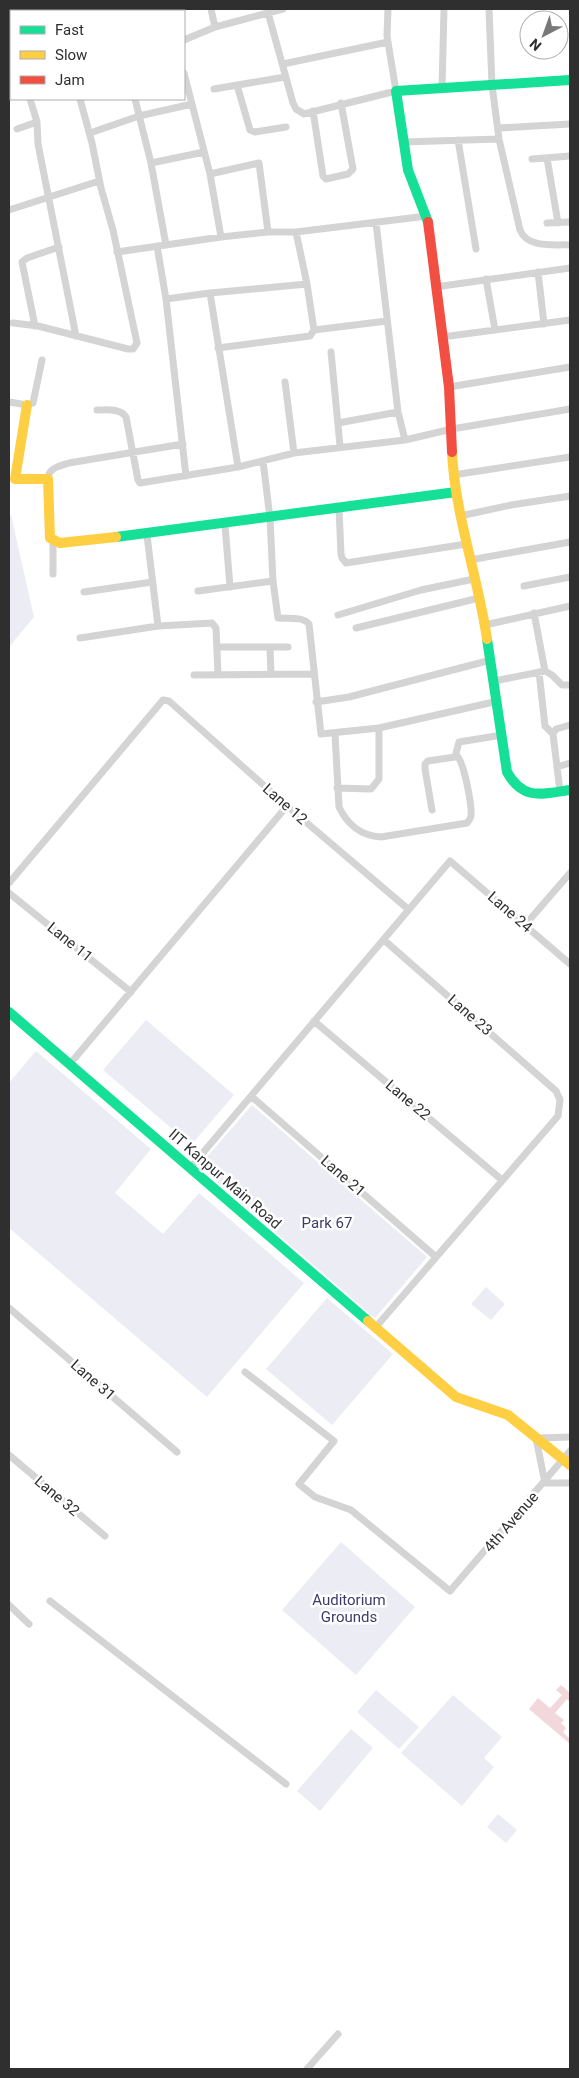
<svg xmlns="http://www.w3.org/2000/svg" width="579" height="2078" viewBox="0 0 579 2078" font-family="Roboto,sans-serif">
  <rect width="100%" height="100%" fill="#fff"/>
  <path fill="#ececf5" d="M 9,515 L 11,515 L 34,617 L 9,647 Z
    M 146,1020 L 234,1095 L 191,1145 L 103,1070 Z
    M 36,1051 L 151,1149 L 115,1193 L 163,1234 L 199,1193 L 304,1283 L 207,1397 L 9,1228 L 9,1083 Z
    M 252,1105 L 427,1257 L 375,1318 L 199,1166 Z
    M 486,1287 L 505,1304 L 491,1320 L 471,1304 Z
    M 327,1298 L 393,1354 L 332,1425 L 266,1369 Z
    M 341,1542 L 415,1607 L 356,1675 L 282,1610 Z
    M 376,1690 L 419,1727 L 399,1749 L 357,1712 Z
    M 453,1695 L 502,1737 L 484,1758 L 494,1767 L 462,1806 L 401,1753 Z
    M 351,1729 L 373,1748 L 320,1811 L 297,1791 Z
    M 498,1814 L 517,1830 L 506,1843 L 487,1827 Z"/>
  <path fill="#f2d8dc" d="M 561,1685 L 570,1693 L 570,1702 L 567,1699 L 555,1713 L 564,1720 L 561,1723 L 566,1728 L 563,1732 L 570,1739 L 570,1744 L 529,1709 L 538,1698 L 550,1708 L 562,1695 L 556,1690 Z"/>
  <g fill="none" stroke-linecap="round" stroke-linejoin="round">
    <path stroke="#d4d4d4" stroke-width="7" d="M 48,9 L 49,11
      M 109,9 L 110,11
      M 211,9 L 215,27
      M 267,9 L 293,103 L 296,109 L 304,114 L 396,91 L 387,36 L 388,9
      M 489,9 L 492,85 L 499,139 L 520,230 C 528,249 554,244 570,245
      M 9,37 L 11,36
      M 184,40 L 215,27 L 283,9
      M 283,64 L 388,42
      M 184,73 L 210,174 L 259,163 L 268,232
      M 237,85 L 250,130 L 255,132 L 286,127
      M 442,88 L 444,9
      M 214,89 L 285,77
      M 9,92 L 11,91
      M 30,99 L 37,122 L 38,144 L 76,336
      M 135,99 L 151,163 L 166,245
      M 313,111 L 323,176 L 326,179 L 348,174 L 353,169 L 341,103
      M 499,128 L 570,124
      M 17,129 L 37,122
      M 90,133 L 139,116 L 192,104
      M 458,140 L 476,249
      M 403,142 L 499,139
      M 547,158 L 558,223
      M 532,159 L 570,156
      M 151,163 L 204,152
      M 210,174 L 221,237
      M 9,210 L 99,181
      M 547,223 L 570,222
      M 296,232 L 307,284
      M 157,246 L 166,299 L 186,476
      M 117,252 L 221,237 L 268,232 L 296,232 L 427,216
      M 538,272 L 544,324
      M 486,279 L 495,330
      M 435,287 L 570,268
      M 210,293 L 307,284 L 314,330 L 310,336 L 218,348
      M 166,299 L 210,293 L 238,467
      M 13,323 L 38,326 L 128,349 L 133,349 L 137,343 L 113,230 L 101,188 L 92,143 L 80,99
      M 35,326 L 22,262 L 27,258 L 59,247
      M 314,330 L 387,321
      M 442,337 L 570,320
      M 331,352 L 340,446
      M 285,382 L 294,453
      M 449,387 L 570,367
      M 9,402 L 27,405 L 33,403 L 42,360
      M 97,410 C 107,410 120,408 126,417 L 138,480 L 140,483 L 238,467 L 294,453 L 405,440 L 398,412 L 376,223
      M 338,423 L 398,412
      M 405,440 L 452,429 L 570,409
      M 263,461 L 270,518 L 273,581 L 278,618 C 288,619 302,616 309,624 L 321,734 L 379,728 L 498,701
      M 453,475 L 570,457
      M 48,479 C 48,468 60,466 69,463 L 183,444
      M 339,508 L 341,554 L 342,558 L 346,563 L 466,544
      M 460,516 L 511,505 L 570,496
      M 225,525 L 230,587
      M 470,560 L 570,542
      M 53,574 L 53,541
      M 524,586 L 570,577
      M 198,591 L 273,581
      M 84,592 L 152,582
      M 534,613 L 545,671
      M 338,615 L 421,590 L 474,579
      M 485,625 L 570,606
      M 158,626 L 212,623 L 216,628 L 218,675
      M 356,628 L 479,598
      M 80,638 L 158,626 L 147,535
      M 217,647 L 288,647
      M 270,648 L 271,674
      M 539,672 L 545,726 L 553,734
      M 194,675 L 313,674
      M 494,681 L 545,671 L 552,675 L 562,685 L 570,685
      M 316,702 L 349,697 L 491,660
      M 335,734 L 339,807 C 347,824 361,836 381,837 L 467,823 C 469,820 470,820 471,816 C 472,806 464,760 456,755
      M 557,767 L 570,763
      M 337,788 L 371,789 L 379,779 L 379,728
      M 560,791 L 553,734 L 556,729 L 570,725
      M 432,810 L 425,769 L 425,764 L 428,761 L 455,757 L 459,742 L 502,735
      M 9,883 L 163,700 L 169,701 L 287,806 L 408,909
      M 9,893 L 131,992
      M 525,925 L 570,873
      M 314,1021 L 502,1180
      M 69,1065 L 287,806
      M 251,1096 L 436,1257
      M 190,1168 L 450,861 L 570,964
      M 9,1308 L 177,1452
      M 375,1328 L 558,1116 L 560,1100 L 556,1091 L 384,940
      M 245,1372 L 334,1441 L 299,1484 L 315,1497 L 351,1510 L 450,1591 L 570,1451
      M 9,1455 L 105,1536
      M 545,1483 L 536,1438 L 570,1437
      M 545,1483 L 570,1483
      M 50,1601 L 286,1784
      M 9,1605 L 29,1624
      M 307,2069 L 338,2034"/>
    <path stroke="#16e098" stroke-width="10" d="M 428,222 L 408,170 L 396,91 L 570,80
      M 116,537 L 456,492
      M 487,639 L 507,772 C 523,801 542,794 570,790
      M 9,1012 L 368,1321"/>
    <path stroke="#ffcf43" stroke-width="10" d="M 27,405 L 15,479 L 48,479 L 50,538 L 60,543 L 116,537
      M 452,452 C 455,516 478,576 487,639
      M 368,1321 L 456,1397 L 508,1415 L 570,1465"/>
    <path stroke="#f24e42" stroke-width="10" d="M 428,222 L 449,387 L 452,452"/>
  </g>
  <g text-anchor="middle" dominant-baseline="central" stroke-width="5" stroke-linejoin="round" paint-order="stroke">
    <g font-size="15" fill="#2f2f2f" stroke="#fff">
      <text transform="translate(285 804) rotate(41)">Lane 12</text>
      <text transform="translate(510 912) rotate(41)">Lane 24</text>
      <text transform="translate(70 942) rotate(39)">Lane 11</text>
      <text transform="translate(470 1015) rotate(41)">Lane 23</text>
      <text transform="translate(408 1100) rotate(40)">Lane 22</text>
      <text transform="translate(343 1176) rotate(41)">Lane 21</text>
      <text transform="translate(225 1179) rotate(41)">IIT Kanpur Main Road</text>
      <text transform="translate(93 1380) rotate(41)">Lane 31</text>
      <text transform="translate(57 1496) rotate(40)">Lane 32</text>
      <text transform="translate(511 1522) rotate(-49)">4th Avenue</text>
    </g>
    <g font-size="15" fill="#3c3b6b" stroke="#fff">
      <text x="327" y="1223">Park 67</text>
      <text x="349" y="1600">Auditorium<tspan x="349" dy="17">Grounds</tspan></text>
    </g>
  </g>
  <rect width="579" height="2078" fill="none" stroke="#2f2f2f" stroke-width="20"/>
  <rect x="10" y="10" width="175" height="90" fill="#ffffff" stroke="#acacac"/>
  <rect x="20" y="26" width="25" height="8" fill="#16e098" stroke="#acacac"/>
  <text x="55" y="35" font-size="15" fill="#2f2f2f">Fast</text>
  <rect x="20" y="51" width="25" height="8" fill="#ffcf43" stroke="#acacac"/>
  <text x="55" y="60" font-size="15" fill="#2f2f2f">Slow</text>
  <rect x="20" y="76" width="25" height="8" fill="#f24e42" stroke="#acacac"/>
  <text x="55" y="85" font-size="15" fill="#2f2f2f">Jam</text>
  <g transform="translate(544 35) rotate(221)"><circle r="24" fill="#ffffff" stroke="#acacac"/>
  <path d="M0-4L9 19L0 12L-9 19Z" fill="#787878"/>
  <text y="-8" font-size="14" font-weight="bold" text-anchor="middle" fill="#2f2f2f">N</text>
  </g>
</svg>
